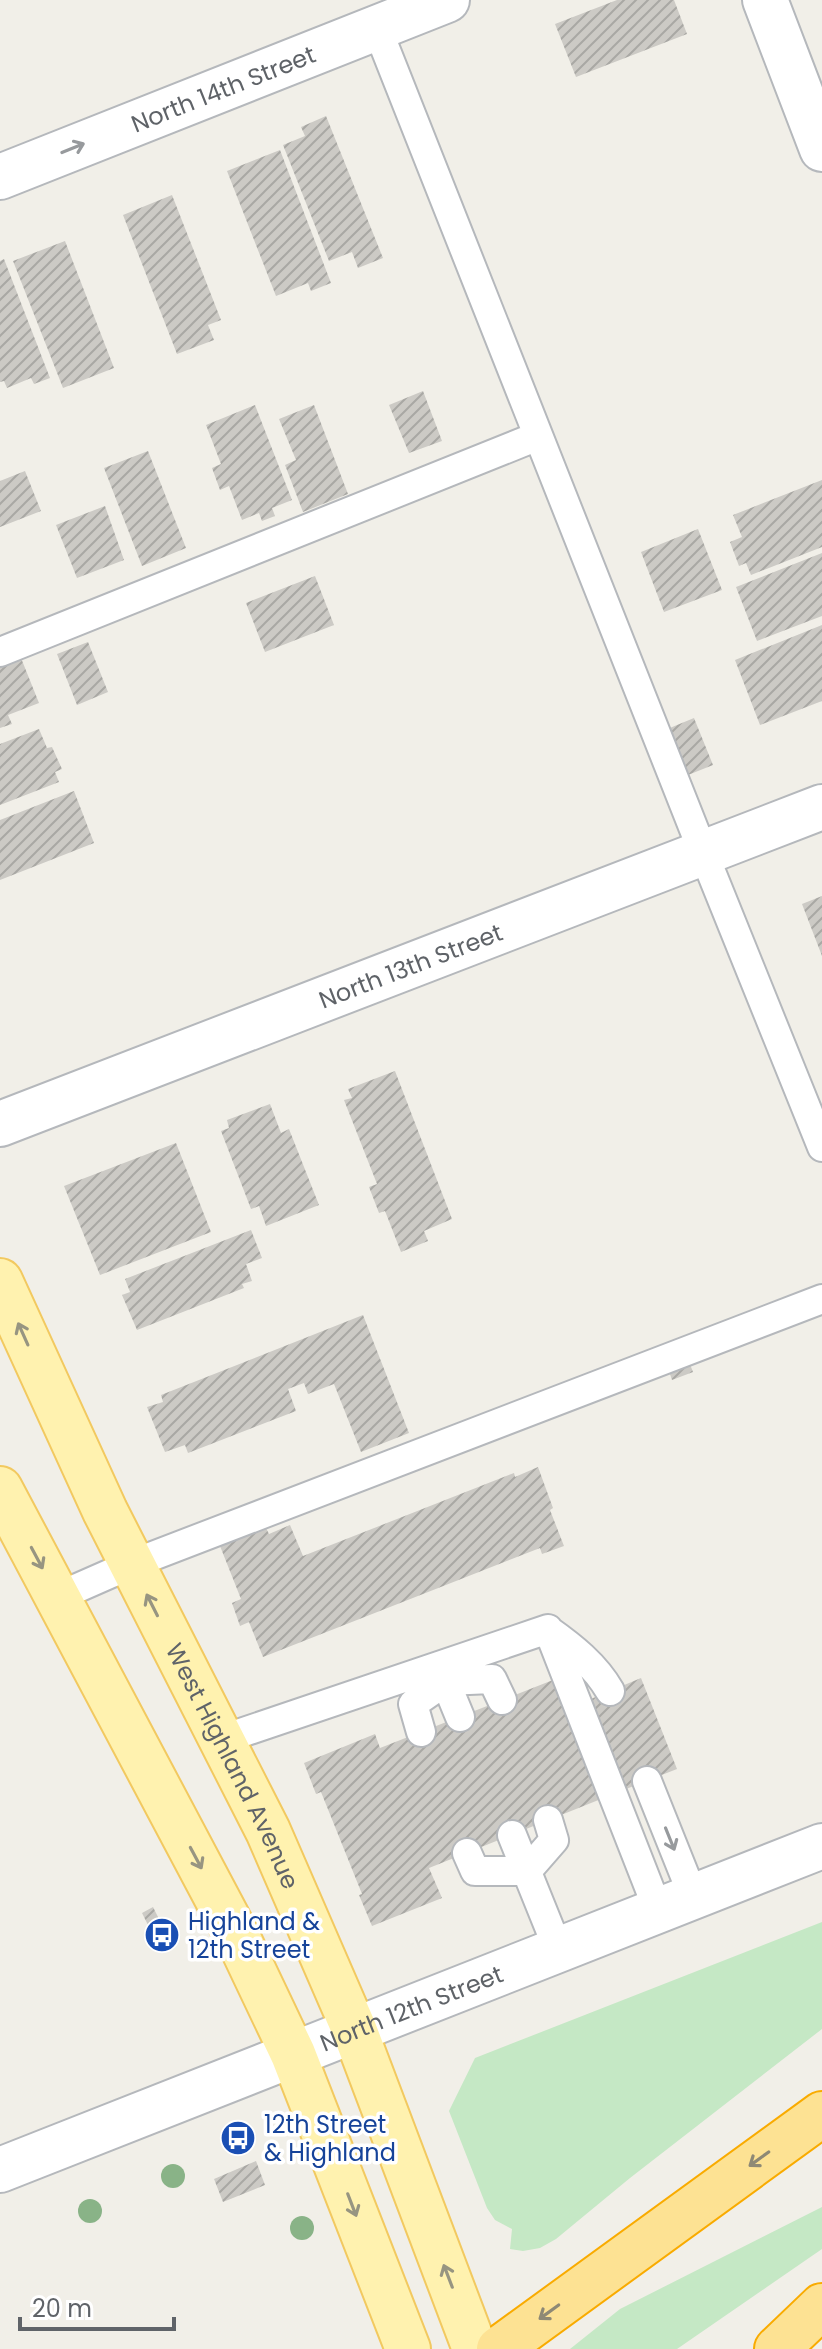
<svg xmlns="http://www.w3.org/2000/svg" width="822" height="2349" viewBox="0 0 822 2349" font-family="Poppins,sans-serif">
  <defs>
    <pattern id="building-hatch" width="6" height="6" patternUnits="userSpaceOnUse" patternTransform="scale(2)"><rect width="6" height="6" fill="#cccac5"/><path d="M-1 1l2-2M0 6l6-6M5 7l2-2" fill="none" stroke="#a9a8a4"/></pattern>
  </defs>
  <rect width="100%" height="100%" fill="#f1efe8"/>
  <path fill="#c5e8c5" d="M 822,1922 L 822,2029 L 630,2178 L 556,2239 L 540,2248 L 523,2251 L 510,2249 L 512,2229 L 495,2220 L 487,2208 L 449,2111 L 475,2058 Z
    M 822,2207 L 822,2249 L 677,2349 L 570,2349 L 620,2309 Z"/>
  <path fill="url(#building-hatch)" d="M 617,0 L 674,0 L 687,34 L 576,77 L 555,24 Z
    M 326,116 L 383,258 L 358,268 L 352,252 L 329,261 L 283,145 L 305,136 L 301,127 Z
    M 280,150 L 331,283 L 311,291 L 308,283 L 276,296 L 227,171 Z
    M 172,195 L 221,320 L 208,325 L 214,340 L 177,354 L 123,215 Z
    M 65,241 L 114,368 L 63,388 L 13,261 Z
    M 4,259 L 50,378 L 34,384 L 31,378 L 7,388 L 4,381 L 0,382 L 0,261 Z
    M 423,391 L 442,441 L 409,453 L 389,405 Z
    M 255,405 L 292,500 L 272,508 L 275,516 L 262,521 L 259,513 L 242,520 L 229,486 L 220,490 L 212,468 L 221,464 L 206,425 Z
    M 314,405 L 348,494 L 303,512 L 285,465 L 296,460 L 279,419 Z
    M 148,451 L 186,548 L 142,566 L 104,468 Z
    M 25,471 L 41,511 L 0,527 L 0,481 Z
    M 822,480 L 822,547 L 751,575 L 746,563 L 739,566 L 730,542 L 742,537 L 733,515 Z
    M 105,506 L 124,560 L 77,578 L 56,525 Z
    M 698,529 L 722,590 L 664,612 L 641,552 Z
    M 822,553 L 822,616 L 757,641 L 736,587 Z
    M 315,576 L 334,625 L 265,652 L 246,603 Z
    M 822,625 L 822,701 L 760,725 L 735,660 Z
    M 88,642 L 108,692 L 77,705 L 57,654 Z
    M 21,658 L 39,703 L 8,715 L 12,724 L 0,728 L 0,666 Z
    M 694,718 L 713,765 L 683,777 L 665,730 Z
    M 39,729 L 47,748 L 52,747 L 62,769 L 55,772 L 59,782 L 0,805 L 0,744 Z
    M 74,791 L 94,843 L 0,880 L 0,820 Z
    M 822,896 L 822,956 L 802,904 Z
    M 395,1071 L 452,1219 L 424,1231 L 428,1241 L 401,1252 L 385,1211 L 379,1213 L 369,1187 L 377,1184 L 344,1100 L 352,1098 L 348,1089 Z
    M 270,1104 L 281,1133 L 289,1129 L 319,1205 L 266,1226 L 259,1206 L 251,1209 L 221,1131 L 229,1128 L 227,1120 Z
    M 176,1143 L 211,1232 L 100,1275 L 64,1186 Z
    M 251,1230 L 262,1258 L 246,1264 L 252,1281 L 242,1284 L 244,1288 L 137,1330 L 122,1295 L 130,1292 L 125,1279 Z
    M 363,1315 L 409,1433 L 361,1452 L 334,1384 L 308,1394 L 304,1383 L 288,1389 L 296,1411 L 188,1453 L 185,1445 L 165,1452 L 147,1407 L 163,1402 L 161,1395 Z
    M 686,1354 L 693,1372 L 672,1380 L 666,1362 Z
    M 538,1467 L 553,1508 L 550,1510 L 564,1546 L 542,1554 L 540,1548 L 263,1657 L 249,1622 L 240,1626 L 232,1603 L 241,1599 L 220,1546 L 266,1528 L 269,1534 L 290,1525 L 303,1556 L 514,1473 L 515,1477 Z
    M 558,1678 L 606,1797 L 429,1868 L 442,1898 L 372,1926 L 359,1895 L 362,1894 L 321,1792 L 316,1794 L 304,1763 L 375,1734 L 380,1748 Z
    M 641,1678 L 677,1769 L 621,1791 L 586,1701 Z
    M 153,1907 L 161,1923 L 150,1929 L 142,1913 Z
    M 256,2161 L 265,2185 L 223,2202 L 214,2179 Z"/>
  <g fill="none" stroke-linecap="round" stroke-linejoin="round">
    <defs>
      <path id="service" d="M 377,28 L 703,852 L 822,1147
        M 0,652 L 538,436
        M 57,1597 L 132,1564 L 822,1299
        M 548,1630 C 572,1647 595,1665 610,1691
        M 439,1666 L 460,1717
        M 421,1732 L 413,1704 L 446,1681 L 492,1679 L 502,1700
        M 220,1740 L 548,1629 L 658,1910
        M 647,1781 L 693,1896
        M 512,1835 L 558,1949
        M 467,1853 L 475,1871 L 527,1871 L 554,1840 L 548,1820"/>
      <g id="minor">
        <path d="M 765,0 L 822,149"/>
        <path id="s1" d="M 0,177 L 447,0"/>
        <path id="s2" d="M 0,1124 L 822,807"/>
      </g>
      <g id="tertiary">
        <path id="s3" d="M 0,2170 L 822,1846"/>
      </g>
      <g id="primary">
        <path id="s4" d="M 0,1281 L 105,1511 L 268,1831 L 354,2029 L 475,2349"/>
        <path d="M 0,1489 L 236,1934 L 293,2054 L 408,2349"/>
      </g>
      <path id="motorway" d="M 499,2349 L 822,2114
        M 777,2349 L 822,2306"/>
    </defs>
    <use href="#service" stroke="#b5b8bc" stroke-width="32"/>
    <use href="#minor" stroke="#b5b8bc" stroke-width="48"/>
    <use href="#tertiary" stroke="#b5b8bc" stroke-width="48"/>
    <use href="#primary" stroke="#f2c960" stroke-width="48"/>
    <use href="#motorway" stroke="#f9ab00" stroke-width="48"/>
    <use href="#service" stroke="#fff" stroke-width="28"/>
    <use href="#minor" stroke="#fff" stroke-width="44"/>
    <use href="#tertiary" stroke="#fff" stroke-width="44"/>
    <use href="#primary" stroke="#fff2af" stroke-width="44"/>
    <use href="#motorway" stroke="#fde293" stroke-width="44"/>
  </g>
  <g fill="#89b387">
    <circle cx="173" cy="2176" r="12"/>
    <circle cx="90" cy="2211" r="12"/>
    <circle cx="302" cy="2228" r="12"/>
  </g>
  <defs><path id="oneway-shaft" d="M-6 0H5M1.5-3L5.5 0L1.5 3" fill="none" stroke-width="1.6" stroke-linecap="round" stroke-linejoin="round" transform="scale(2)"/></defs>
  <g stroke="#979a9d">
    <use href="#oneway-shaft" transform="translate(73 148) rotate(-22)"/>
    <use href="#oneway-shaft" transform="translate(670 1839) rotate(68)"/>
  </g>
  <g stroke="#979581">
    <use href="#oneway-shaft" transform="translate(23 1334) rotate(-114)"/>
    <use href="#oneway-shaft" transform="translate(37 1558) rotate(62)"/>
    <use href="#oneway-shaft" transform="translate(152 1605) rotate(-117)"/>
    <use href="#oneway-shaft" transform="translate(196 1858) rotate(62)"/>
    <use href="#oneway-shaft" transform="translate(352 2205) rotate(69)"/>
    <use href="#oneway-shaft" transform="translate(448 2276) rotate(-111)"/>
  </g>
  <g stroke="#8e8975">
    <use href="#oneway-shaft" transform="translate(759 2159) rotate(144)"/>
    <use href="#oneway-shaft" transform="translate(549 2312) rotate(144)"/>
  </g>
  <defs>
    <symbol id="bus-disc" viewBox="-11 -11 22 22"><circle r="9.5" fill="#1a4fb4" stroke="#fff"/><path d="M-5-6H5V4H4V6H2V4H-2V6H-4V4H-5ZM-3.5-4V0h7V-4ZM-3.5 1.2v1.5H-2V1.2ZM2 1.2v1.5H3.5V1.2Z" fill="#fff"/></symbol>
  </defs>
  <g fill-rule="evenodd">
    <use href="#bus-disc" x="142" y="1915" width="40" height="40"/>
    <use href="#bus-disc" x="218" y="2118" width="40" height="40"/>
  </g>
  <g text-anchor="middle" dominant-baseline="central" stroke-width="7" stroke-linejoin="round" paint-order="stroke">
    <g font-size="24" fill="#5f6368" stroke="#fff">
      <text stroke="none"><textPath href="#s1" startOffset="240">North 14th Street</textPath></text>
      <text stroke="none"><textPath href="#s2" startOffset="440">North 13th Street</textPath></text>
      <text stroke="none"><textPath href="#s4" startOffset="538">West Highland Avenue</textPath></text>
      <text stroke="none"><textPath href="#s3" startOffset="442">North 12th Street</textPath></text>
    </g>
    <g font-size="24" fill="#164399" stroke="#fff" text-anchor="start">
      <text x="188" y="1921">Highland &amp;<tspan x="188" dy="28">12th Street</tspan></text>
      <text x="264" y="2124">12th Street<tspan x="264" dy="28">&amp; Highland</tspan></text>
    </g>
  </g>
  <path d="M20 2317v12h154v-12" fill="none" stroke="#5f6368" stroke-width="4"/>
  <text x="32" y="2317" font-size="24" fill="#5f6368" stroke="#ffffff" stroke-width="6" paint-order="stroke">20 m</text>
</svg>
